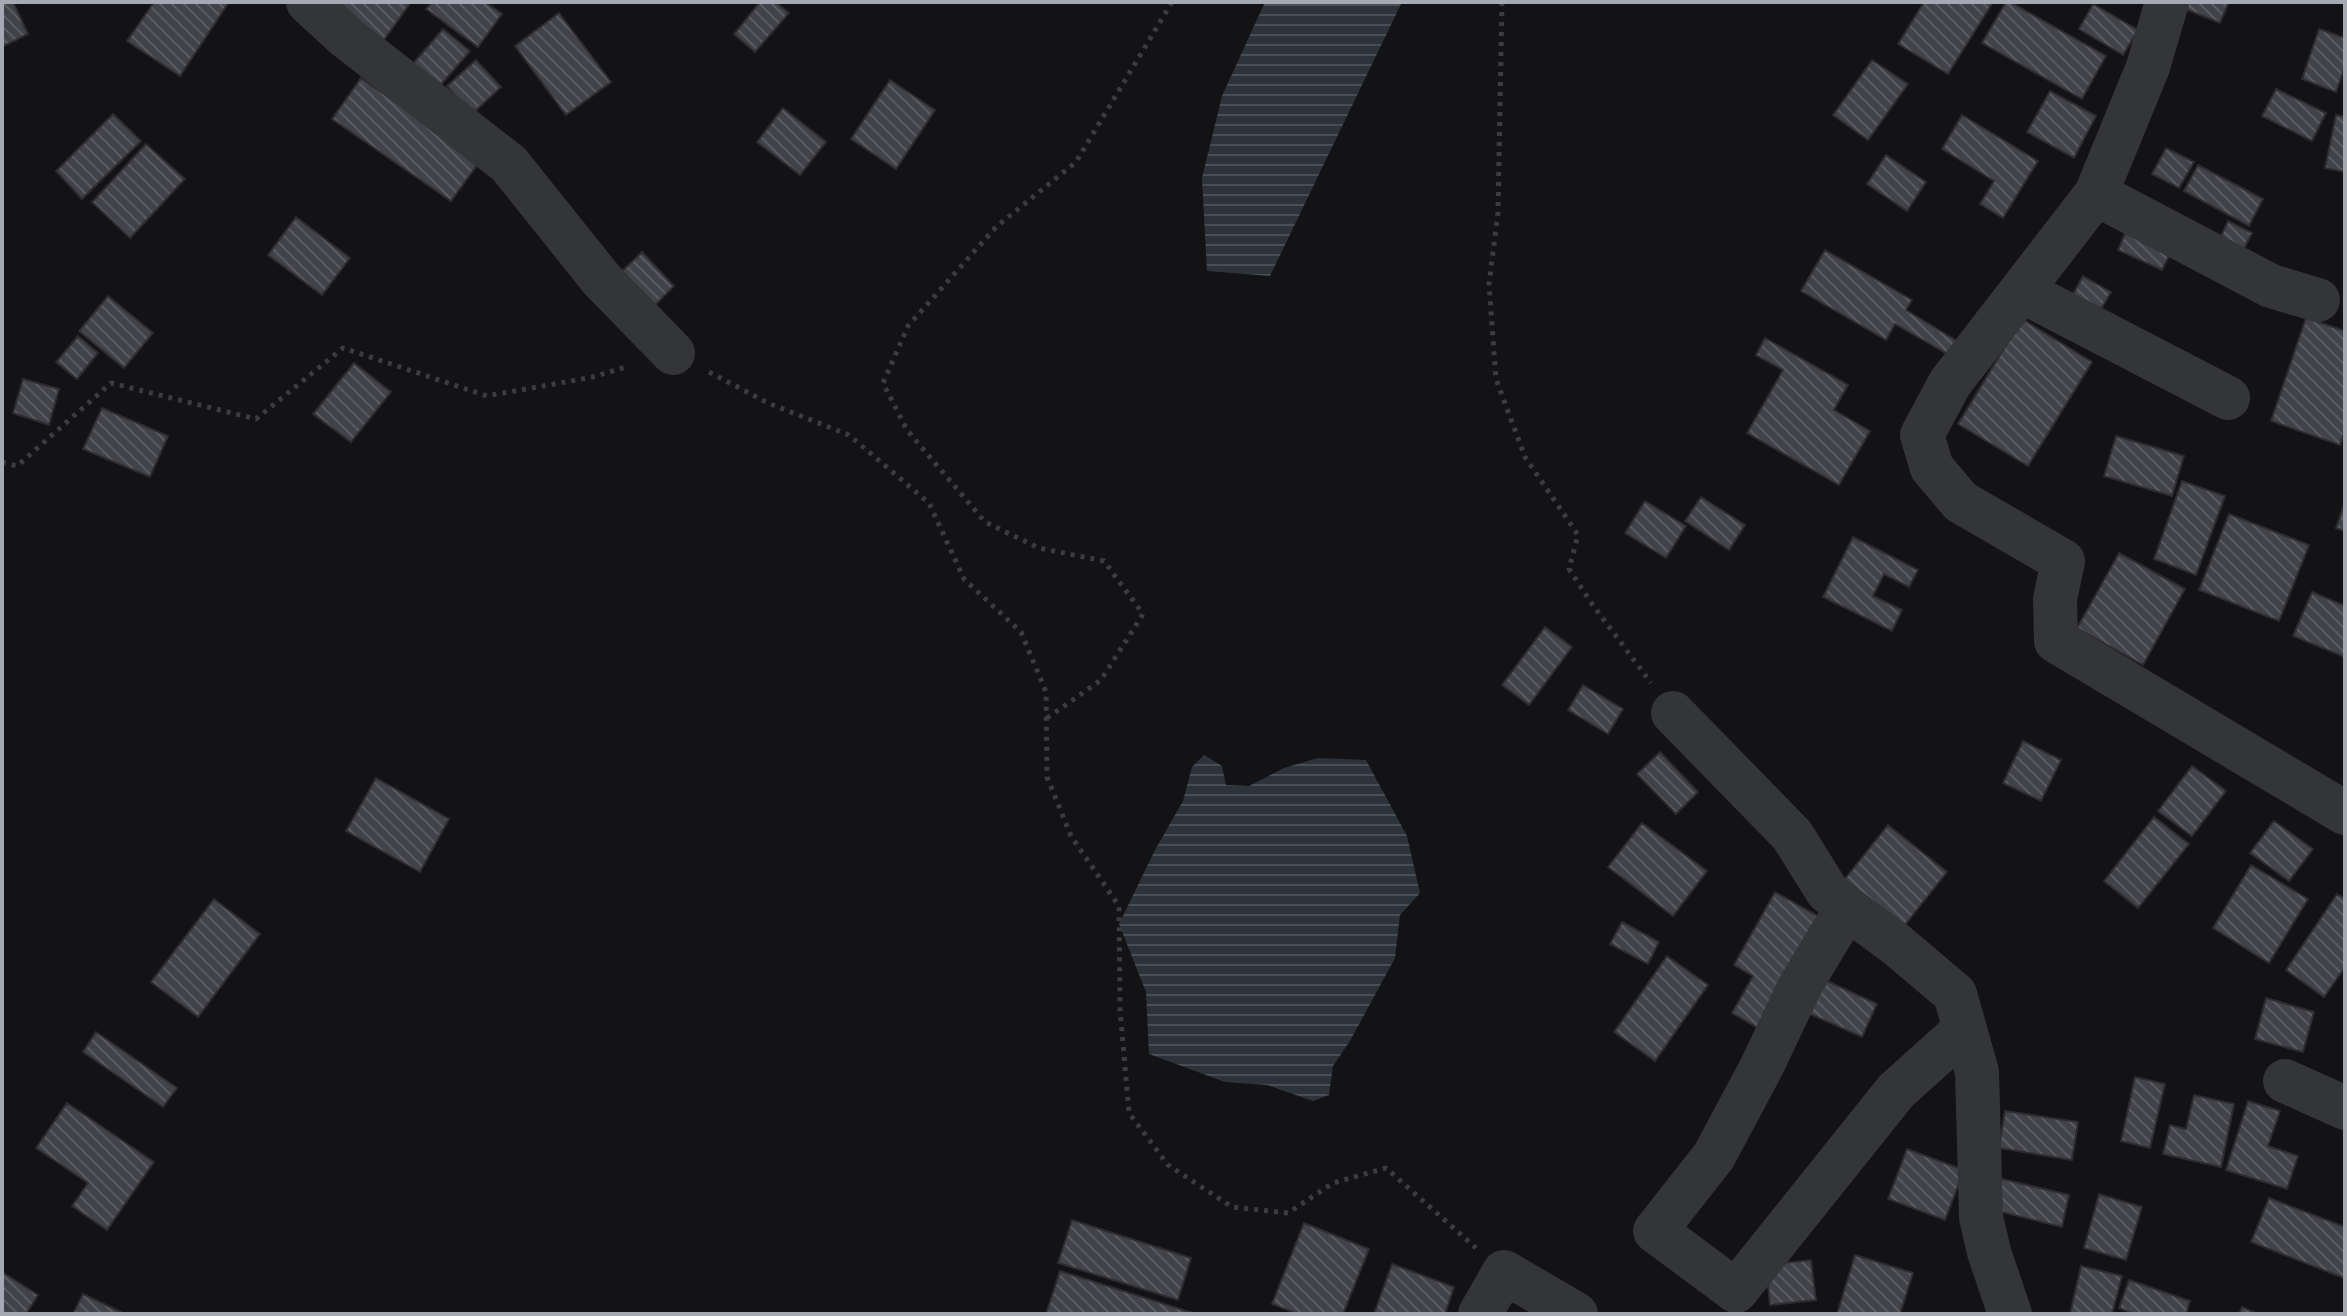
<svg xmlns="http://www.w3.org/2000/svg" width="2347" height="1316" viewBox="0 0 2347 1316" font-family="'DejaVu Sans',sans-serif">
  <defs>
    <pattern id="water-rules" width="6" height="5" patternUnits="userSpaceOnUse" patternTransform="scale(2)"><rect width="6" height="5" fill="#2c333a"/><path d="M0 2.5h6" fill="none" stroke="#484e54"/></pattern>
    <pattern id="building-back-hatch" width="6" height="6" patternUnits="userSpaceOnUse" patternTransform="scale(2)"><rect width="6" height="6" fill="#424348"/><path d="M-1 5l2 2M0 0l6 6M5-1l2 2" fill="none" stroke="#5a5b60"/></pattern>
  </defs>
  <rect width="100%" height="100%" fill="#131315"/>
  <path fill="url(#water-rules)" d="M 1265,2 L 1402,2 L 1270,276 L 1207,271 L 1202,178 L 1222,96 Z
    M 1204,755 L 1222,766 L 1226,785 L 1249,786 L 1284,768 L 1318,758 L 1366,760 L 1407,836 L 1420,893 L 1400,915 L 1395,958 L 1350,1041 L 1333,1066 L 1329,1095 L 1313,1101 L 1267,1085 L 1225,1082 L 1149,1054 L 1146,992 L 1119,924 L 1155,850 L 1183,801 L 1192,767 Z"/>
  <path fill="url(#building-back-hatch)" stroke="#2d2d31" stroke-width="2" d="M 2,2 L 13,2 L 28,34 L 2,47 Z
    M 154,2 L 229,2 L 180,76 L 127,41 Z
    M 322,2 L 411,2 L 381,44 Z
    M 432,2 L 485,2 L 502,14 L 478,47 L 426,9 Z
    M 760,2 L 775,2 L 789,13 L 755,52 L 734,34 Z
    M 1924,2 L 1993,2 L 1948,74 L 1898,44 Z
    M 2006,2 L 2010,2 L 2106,56 L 2082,99 L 1982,43 Z
    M 2182,2 L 2229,2 L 2220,23 L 2180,7 Z
    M 2093,4 L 2138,30 L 2123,55 L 2079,29 Z
    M 559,13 L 611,82 L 566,115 L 515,46 Z
    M 443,29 L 470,51 L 438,88 L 411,66 Z
    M 2319,29 L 2345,38 L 2345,66 L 2336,92 L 2302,79 Z
    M 476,60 L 501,87 L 472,114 L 447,86 Z
    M 1872,60 L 1908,84 L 1868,140 L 1833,115 Z
    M 361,78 L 480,161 L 451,201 L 332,119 Z
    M 890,80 L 935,110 L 896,169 L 851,139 Z
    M 2276,89 L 2326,113 L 2312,141 L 2262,116 Z
    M 2050,91 L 2096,116 L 2074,158 L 2027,132 Z
    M 783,108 L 826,142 L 800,175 L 757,142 Z
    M 113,114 L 141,141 L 82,199 L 56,171 Z
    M 1962,115 L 2038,161 L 2003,218 L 1980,204 L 1994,181 L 1942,149 Z
    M 2336,115 L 2345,117 L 2345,172 L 2325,168 Z
    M 146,144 L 185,179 L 130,238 L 92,202 Z
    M 2166,148 L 2194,162 L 2179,188 L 2152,174 Z
    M 1886,155 L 1926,182 L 1907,211 L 1867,184 Z
    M 2198,165 L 2263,199 L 2249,226 L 2184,191 Z
    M 296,217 L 350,258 L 322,295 L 268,255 Z
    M 2228,221 L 2252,233 L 2238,260 L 2215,249 Z
    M 2126,231 L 2171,252 L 2162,270 L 2118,250 Z
    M 1825,250 L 1912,300 L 1906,310 L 1957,341 L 1949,355 L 1895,324 L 1886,340 L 1801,291 Z
    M 642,252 L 674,286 L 649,311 L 616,277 Z
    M 2083,276 L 2111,292 L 2097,316 L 2070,300 Z
    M 108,296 L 153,333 L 124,368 L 79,331 Z
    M 2306,318 L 2345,331 L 2345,429 L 2340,445 L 2271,421 Z
    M 2022,319 L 2092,362 L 2028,466 L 1958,424 Z
    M 78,336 L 98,353 L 77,379 L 56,362 Z
    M 1765,338 L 1848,385 L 1834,410 L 1870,431 L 1839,485 L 1747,433 L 1783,370 L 1756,355 Z
    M 354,363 L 391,392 L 351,442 L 313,414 Z
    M 23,379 L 59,389 L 49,425 L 13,413 Z
    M 102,408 L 168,436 L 150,477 L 83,449 Z
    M 2116,436 L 2184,456 L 2172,496 L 2104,476 Z
    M 2182,481 L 2225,496 L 2196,575 L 2154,559 Z
    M 1701,497 L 1745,525 L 1729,550 L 1685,521 Z
    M 1645,501 L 1686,526 L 1666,558 L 1625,533 Z
    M 2345,502 L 2345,531 L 2336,528 Z
    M 2229,514 L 2309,545 L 2279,621 L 2199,590 Z
    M 1853,537 L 1918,570 L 1909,587 L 1884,574 L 1873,596 L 1902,610 L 1892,631 L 1823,597 Z
    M 2119,553 L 2185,589 L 2143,665 L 2077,628 Z
    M 2312,592 L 2345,606 L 2345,657 L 2293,636 Z
    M 1545,627 L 1572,647 L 1529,705 L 1502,685 Z
    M 1583,685 L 1623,709 L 1608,734 L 1568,710 Z
    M 2023,741 L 2061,760 L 2041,801 L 2003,783 Z
    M 1660,752 L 1698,792 L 1676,814 L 1637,774 Z
    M 2192,766 L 2226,791 L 2192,836 L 2158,811 Z
    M 376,778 L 449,819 L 420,872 L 346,831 Z
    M 2154,817 L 2189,844 L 2138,908 L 2104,881 Z
    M 2274,821 L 2313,849 L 2289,881 L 2250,853 Z
    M 1642,823 L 1707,871 L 1673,916 L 1608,867 Z
    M 1888,825 L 1947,872 L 1900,931 L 1840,885 Z
    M 2251,865 L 2308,899 L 2269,963 L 2213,928 Z
    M 1775,892 L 1821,918 L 1758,1028 L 1732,1013 L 1753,976 L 1734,965 Z
    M 2337,894 L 2345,899 L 2345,967 L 2324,997 L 2286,970 Z
    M 214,899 L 260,934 L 198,1017 L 151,982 Z
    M 1622,922 L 1659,942 L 1648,964 L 1610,944 Z
    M 1667,956 L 1708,985 L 1655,1061 L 1614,1032 Z
    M 1825,980 L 1877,1004 L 1862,1037 L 1810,1014 Z
    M 2266,998 L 2314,1012 L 2303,1052 L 2255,1039 Z
    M 96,1032 L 177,1088 L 163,1107 L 83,1052 Z
    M 2135,1077 L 2165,1084 L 2150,1148 L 2121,1141 Z
    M 2194,1095 L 2234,1104 L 2221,1167 L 2163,1154 L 2170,1125 L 2186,1129 Z
    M 2248,1101 L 2280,1111 L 2268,1146 L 2298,1156 L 2287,1189 L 2226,1170 Z
    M 67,1103 L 154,1162 L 107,1230 L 72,1206 L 88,1183 L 36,1148 Z
    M 2005,1111 L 2078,1122 L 2072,1160 L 1999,1148 Z
    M 1907,1149 L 1964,1170 L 1945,1220 L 1888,1199 Z
    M 1994,1177 L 2069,1195 L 2062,1227 L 1986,1208 Z
    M 2099,1194 L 2142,1207 L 2126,1260 L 2084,1248 Z
    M 2269,1198 L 2345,1227 L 2344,1278 L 2251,1242 Z
    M 1072,1220 L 1191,1258 L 1178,1300 L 1058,1263 Z
    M 1304,1223 L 1369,1249 L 1343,1314 L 1298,1314 L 1272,1304 Z
    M 1855,1255 L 1913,1273 L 1900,1314 L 1837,1314 Z
    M 1811,1260 L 1816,1300 L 1770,1305 L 1766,1265 Z
    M 1392,1264 L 1454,1287 L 1445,1314 L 1374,1314 Z
    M 2081,1266 L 2122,1276 L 2112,1314 L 2070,1314 Z
    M 1060,1271 L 1196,1314 L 1046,1314 Z
    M 2,1272 L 38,1295 L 26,1314 L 2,1314 Z
    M 2129,1280 L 2190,1301 L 2186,1314 L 2134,1314 L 2119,1308 Z
    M 83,1294 L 125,1314 L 73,1314 Z
    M 2242,1307 L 2258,1314 L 2239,1314 Z"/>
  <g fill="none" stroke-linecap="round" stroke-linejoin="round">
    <path stroke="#3a3c40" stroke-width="5" stroke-dasharray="4 6" stroke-linecap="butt" d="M 1502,2 L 1498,212 L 1489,284 L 1496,379 L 1525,457 L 1578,535 L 1569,569 L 1592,604 L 1651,683
      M 709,372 L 768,403 L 849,435 L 929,503 L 964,579 L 1021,632 L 1046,692 L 1047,777 L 1071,836 L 1119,906 L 1120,1009 L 1129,1113 L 1168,1165 L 1232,1207 L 1288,1213 L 1333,1183 L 1386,1168 L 1476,1248
      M 2,462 L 17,466 L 111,383 L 256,419 L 343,348 L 487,396 L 593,377 L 629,366
      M 1047,718 L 1101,680 L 1143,614 L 1104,561 L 1039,548 L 985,522 L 907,430 L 883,383 L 908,326 L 996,227 L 1076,162 L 1172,2"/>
    <path stroke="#343539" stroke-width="44" d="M 308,2 L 346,37 L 509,164 L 601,279 L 673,353
      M 2167,2 L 2148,67 L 2096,194 L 1950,383 L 1922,435 L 1932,468 L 1961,502 L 2063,561 L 2055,599 L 2056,641 L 2345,813
      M 2096,194 L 2271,286 L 2318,300
      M 2022,291 L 2228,398
      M 1673,713 L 1792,835 L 1827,891 L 1847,908 L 1897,945 L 1955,994 L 1977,1072 L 1981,1217 L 1989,1252 L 2010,1314
      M 1847,908 L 1800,986 L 1762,1066 L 1714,1156 L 1655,1231 L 1736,1291 L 1896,1091 L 1965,1029
      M 2285,1081 L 2345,1108
      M 1480,1314 L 1504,1272 L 1576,1314"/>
  </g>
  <rect width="2347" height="1316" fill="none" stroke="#a5a9b4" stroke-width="8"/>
</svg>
